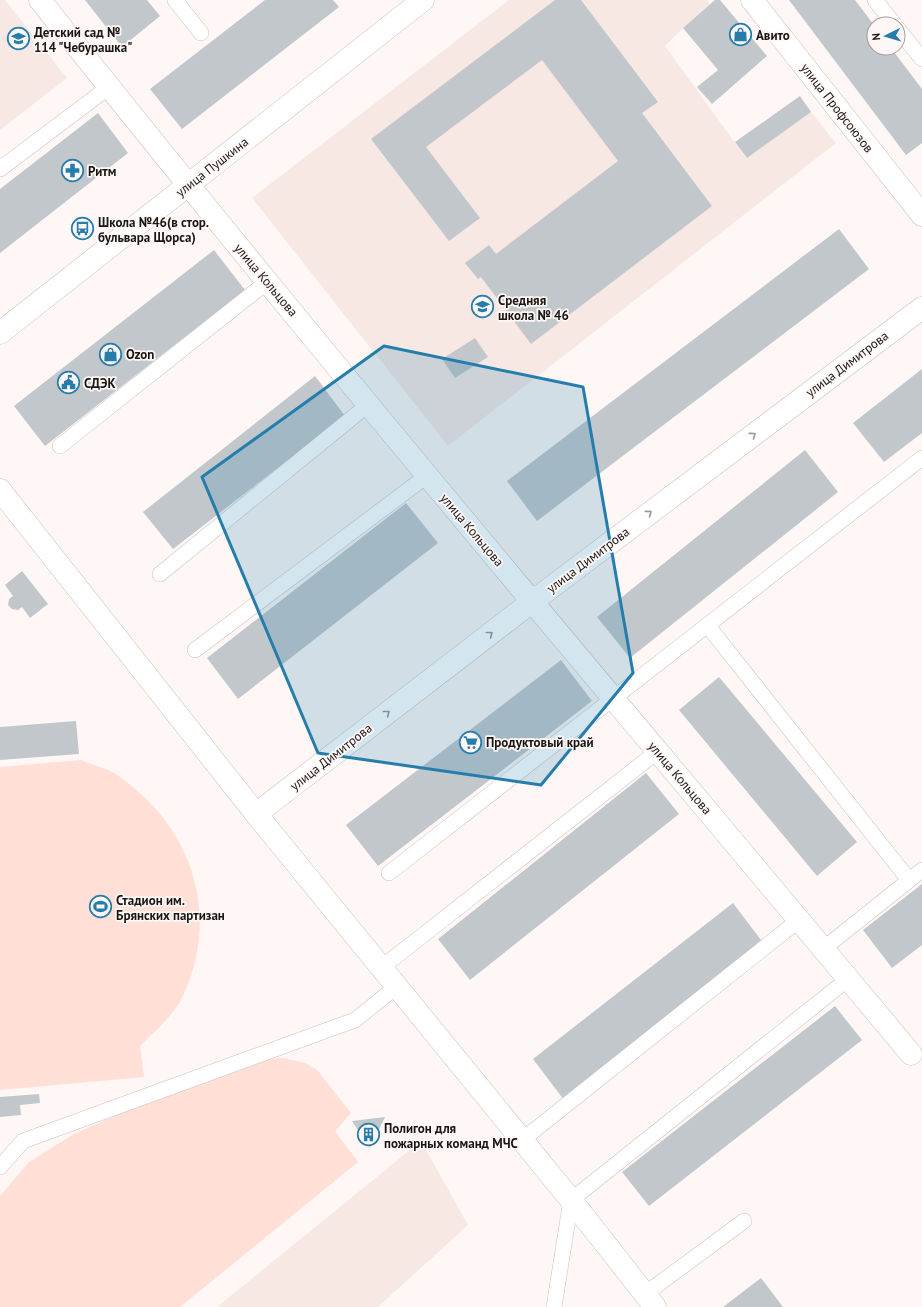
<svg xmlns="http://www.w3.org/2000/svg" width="922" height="1307" viewBox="0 0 922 1307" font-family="'PT Sans',sans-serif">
  <rect width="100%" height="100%" fill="#fef7f5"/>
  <path fill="#f8e8e4" d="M 0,0 L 5,0 L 67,78 L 0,130 Z
    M 509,0 L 707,0 L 710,4 L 683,28 L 665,46 L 746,158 L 811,112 L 836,143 L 448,446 L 252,198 Z
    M 421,1141 L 468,1225 L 378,1307 L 217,1307 Z"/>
  <path fill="#ffdfd6" d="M 81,760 C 92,765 107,768 117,775 C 192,826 222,914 182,998 C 173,1016 155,1031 140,1046 L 144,1077 L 0,1090 L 0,767 Z
    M 284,1058 L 305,1063 L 317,1070 L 351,1113 L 335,1131 L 358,1162 L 180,1307 L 0,1307 L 0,1196 L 29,1162 L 74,1134 L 123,1112 L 258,1059 Z"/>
  <path fill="#c2c7cb" d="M 85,0 L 147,0 L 160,16 L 122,47 Z
    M 265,0 L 333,0 L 339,7 L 182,129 L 150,89 Z
    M 555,0 L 581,0 L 658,102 L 642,113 L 712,206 L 531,344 L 481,277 L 478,279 L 465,263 L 489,245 L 496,254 L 618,161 L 542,60 L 426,147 L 480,218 L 449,241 L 371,139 Z
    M 715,0 L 720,0 L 767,56 L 712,104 L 697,87 L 718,70 L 683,28 Z
    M 789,0 L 855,0 L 874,25 L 874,48 L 891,48 L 922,89 L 922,143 L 906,155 Z
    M 800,96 L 811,112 L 747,158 L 735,142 Z
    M 98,113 L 128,153 L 0,253 L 0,189 Z
    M 839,229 L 869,269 L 537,521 L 507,481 Z
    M 214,250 L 245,290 L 45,446 L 14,406 Z
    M 475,338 L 488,357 L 455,378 L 442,359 Z
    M 922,369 L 922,433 L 884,462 L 853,423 Z
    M 315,376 L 345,416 L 173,549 L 143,512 Z
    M 805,450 L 838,492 L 630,658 L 597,617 Z
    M 406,503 L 438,543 L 238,699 L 207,658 Z
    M 22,571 L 48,604 L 30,618 L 22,607 L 18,610 L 12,609 L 8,605 L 9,599 L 13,596 L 5,585 Z
    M 561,660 L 592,701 L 378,866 L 346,825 Z
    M 719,677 L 857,842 L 817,876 L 679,710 Z
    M 76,721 L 79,754 L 0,760 L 0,727 Z
    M 646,773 L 679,814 L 470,980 L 438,939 Z
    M 922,884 L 922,945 L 892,968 L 863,930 Z
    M 733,903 L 764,944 L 564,1100 L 533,1059 Z
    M 835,1006 L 862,1040 L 649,1206 L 622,1172 Z
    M 39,1094 L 40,1103 L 20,1105 L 21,1115 L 0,1117 L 0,1097 Z
    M 385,1117 L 370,1148 L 352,1121 Z
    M 761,1278 L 783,1307 L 723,1307 Z"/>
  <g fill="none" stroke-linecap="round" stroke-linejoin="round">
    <defs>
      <path id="service" d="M 175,0 L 201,33
        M 875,0 L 894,24
        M 898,29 L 922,59
        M 0,169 L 109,87
        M 60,446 L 267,282
        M 160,574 L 369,404
        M 708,626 L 909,880
        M 195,650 L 428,475
        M 389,873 L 922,458
        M 823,949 L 922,870
        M 381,968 L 658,751
        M 522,1140 L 799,920
        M 0,1167 L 23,1141 L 355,1020 L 396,987
        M 645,1294 L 744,1221
        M 554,1307 L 571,1200 L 848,979"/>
      <path id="minor" d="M 40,0 C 323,357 619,704 911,1054
        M 752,0 L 922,215
        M 256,814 L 571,1200 L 655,1307"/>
      <path id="secondary" d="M 0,333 L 423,0
        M 0,490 L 256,814 L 533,601 L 922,308"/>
    </defs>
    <use href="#service" stroke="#c7c1bf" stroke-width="16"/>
    <use href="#minor" stroke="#c7c1bf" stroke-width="23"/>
    <use href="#secondary" stroke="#c7c1bf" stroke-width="23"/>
    <use href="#service" stroke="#fff" stroke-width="15"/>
    <use href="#minor" stroke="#fff" stroke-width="22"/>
    <use href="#secondary" stroke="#fff" stroke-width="22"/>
  </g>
  <defs><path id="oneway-chevron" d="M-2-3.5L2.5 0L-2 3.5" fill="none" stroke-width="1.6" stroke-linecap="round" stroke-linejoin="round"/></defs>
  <g stroke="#989796">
    <use href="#oneway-chevron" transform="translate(753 435) rotate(-37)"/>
    <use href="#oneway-chevron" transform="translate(649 513) rotate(-37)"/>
    <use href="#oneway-chevron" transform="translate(490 634) rotate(-38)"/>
    <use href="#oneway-chevron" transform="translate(387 713) rotate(-38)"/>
  </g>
  <path fill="#257dac" fill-opacity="0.2" stroke="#257dac" stroke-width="3" stroke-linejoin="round" d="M 384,346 L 583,387 L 633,673 L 541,785 L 318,753 L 202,477 Z"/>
  <defs>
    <symbol id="shop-ring" viewBox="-11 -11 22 22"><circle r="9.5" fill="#fef7f5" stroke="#257dac" stroke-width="1.5"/><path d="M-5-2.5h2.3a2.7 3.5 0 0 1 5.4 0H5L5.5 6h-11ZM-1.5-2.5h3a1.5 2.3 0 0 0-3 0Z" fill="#257dac"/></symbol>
    <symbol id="school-ring" viewBox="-11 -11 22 22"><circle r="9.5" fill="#fef7f5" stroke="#257dac" stroke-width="1.5"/><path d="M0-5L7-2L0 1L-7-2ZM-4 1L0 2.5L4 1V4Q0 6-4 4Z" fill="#257dac"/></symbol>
    <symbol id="pharmacy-ring" viewBox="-11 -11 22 22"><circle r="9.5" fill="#fef7f5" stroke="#257dac" stroke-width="1.5"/><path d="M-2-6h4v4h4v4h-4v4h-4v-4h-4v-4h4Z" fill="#257dac"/></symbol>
    <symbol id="bus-ring" viewBox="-11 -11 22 22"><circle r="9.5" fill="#fef7f5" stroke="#257dac" stroke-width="1.5"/><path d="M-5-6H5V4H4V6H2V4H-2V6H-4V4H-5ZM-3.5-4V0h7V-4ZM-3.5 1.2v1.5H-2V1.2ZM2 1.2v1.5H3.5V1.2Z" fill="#257dac"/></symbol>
    <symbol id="civic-ring" viewBox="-11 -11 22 22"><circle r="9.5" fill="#fef7f5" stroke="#257dac" stroke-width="1.5"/><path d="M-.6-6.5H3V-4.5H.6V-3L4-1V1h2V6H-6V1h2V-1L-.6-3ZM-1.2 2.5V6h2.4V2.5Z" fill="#257dac"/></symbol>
    <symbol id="supermarket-ring" viewBox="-11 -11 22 22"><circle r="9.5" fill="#fef7f5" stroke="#257dac" stroke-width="1.5"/><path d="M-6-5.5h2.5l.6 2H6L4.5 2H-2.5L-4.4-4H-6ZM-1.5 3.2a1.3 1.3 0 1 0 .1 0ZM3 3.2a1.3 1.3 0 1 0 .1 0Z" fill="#257dac"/></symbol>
    <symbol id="stadium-ring" viewBox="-11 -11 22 22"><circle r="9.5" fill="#fef7f5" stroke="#257dac" stroke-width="1.5"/><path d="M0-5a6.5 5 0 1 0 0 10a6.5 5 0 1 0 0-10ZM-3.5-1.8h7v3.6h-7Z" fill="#257dac"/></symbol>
    <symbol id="building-ring" viewBox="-11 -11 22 22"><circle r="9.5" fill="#fef7f5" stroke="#257dac" stroke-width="1.5"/><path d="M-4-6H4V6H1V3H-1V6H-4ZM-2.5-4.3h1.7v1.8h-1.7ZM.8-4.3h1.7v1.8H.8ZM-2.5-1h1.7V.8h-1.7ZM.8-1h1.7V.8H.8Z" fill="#257dac"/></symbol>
  </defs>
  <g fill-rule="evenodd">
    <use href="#shop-ring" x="728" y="22" width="25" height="25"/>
    <use href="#school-ring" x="6" y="26" width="25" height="25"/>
    <use href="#pharmacy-ring" x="60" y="158" width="25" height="25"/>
    <use href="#bus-ring" x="70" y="216" width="25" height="25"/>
    <use href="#school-ring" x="470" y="294" width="25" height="25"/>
    <use href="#shop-ring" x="98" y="342" width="25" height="25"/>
    <use href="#civic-ring" x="56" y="370" width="25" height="25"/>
    <use href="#supermarket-ring" x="458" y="730" width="25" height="25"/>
    <use href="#stadium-ring" x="88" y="894" width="25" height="25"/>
    <use href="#building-ring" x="356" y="1122" width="25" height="25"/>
  </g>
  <g text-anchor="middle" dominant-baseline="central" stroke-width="3.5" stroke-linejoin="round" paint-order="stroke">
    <g font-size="13" font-weight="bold" fill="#191716" stroke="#fef7f5" text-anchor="start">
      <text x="34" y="32">Детский сад №<tspan x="34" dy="15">114 "Чебурашка"</tspan></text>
      <text x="756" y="35">Авито</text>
      <text x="88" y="171">Ритм</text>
      <text x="98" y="222">Школа №46(в стор.<tspan x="98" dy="15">бульвара Щорса)</tspan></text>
      <text x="498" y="300">Средняя<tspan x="498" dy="15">школа № 46</tspan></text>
      <text x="126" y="354">Ozon</text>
      <text x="84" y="383">СДЭК</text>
      <text x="486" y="742">Продуктовый край</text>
      <text x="116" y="900">Стадион им.<tspan x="116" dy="15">Брянских партизан</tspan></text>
      <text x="384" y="1128">Полигон для<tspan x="384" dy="15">пожарных команд МЧС</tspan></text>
    </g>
    <g font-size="13" fill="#191716" stroke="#fef7f5">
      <text transform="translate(837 108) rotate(52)">улица Профсоюзов</text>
      <text transform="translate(212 167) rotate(-38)">улица Пушкина</text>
      <text transform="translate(266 280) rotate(50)">улица Кольцова</text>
      <text transform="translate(847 364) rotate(-37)">улица Димитрова</text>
      <text transform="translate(472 530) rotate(50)">улица Кольцова</text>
      <text transform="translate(588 560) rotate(-37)">улица Димитрова</text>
      <text transform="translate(331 757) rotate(-38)">улица Димитрова</text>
      <text transform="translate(680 778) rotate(50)">улица Кольцова</text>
    </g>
  </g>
  <g transform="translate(886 36) rotate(265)"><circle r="19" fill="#fef7f5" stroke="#a29d9c"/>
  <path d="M0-3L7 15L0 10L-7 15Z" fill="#257dac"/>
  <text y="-6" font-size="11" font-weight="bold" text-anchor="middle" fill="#191716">N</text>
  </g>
</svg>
